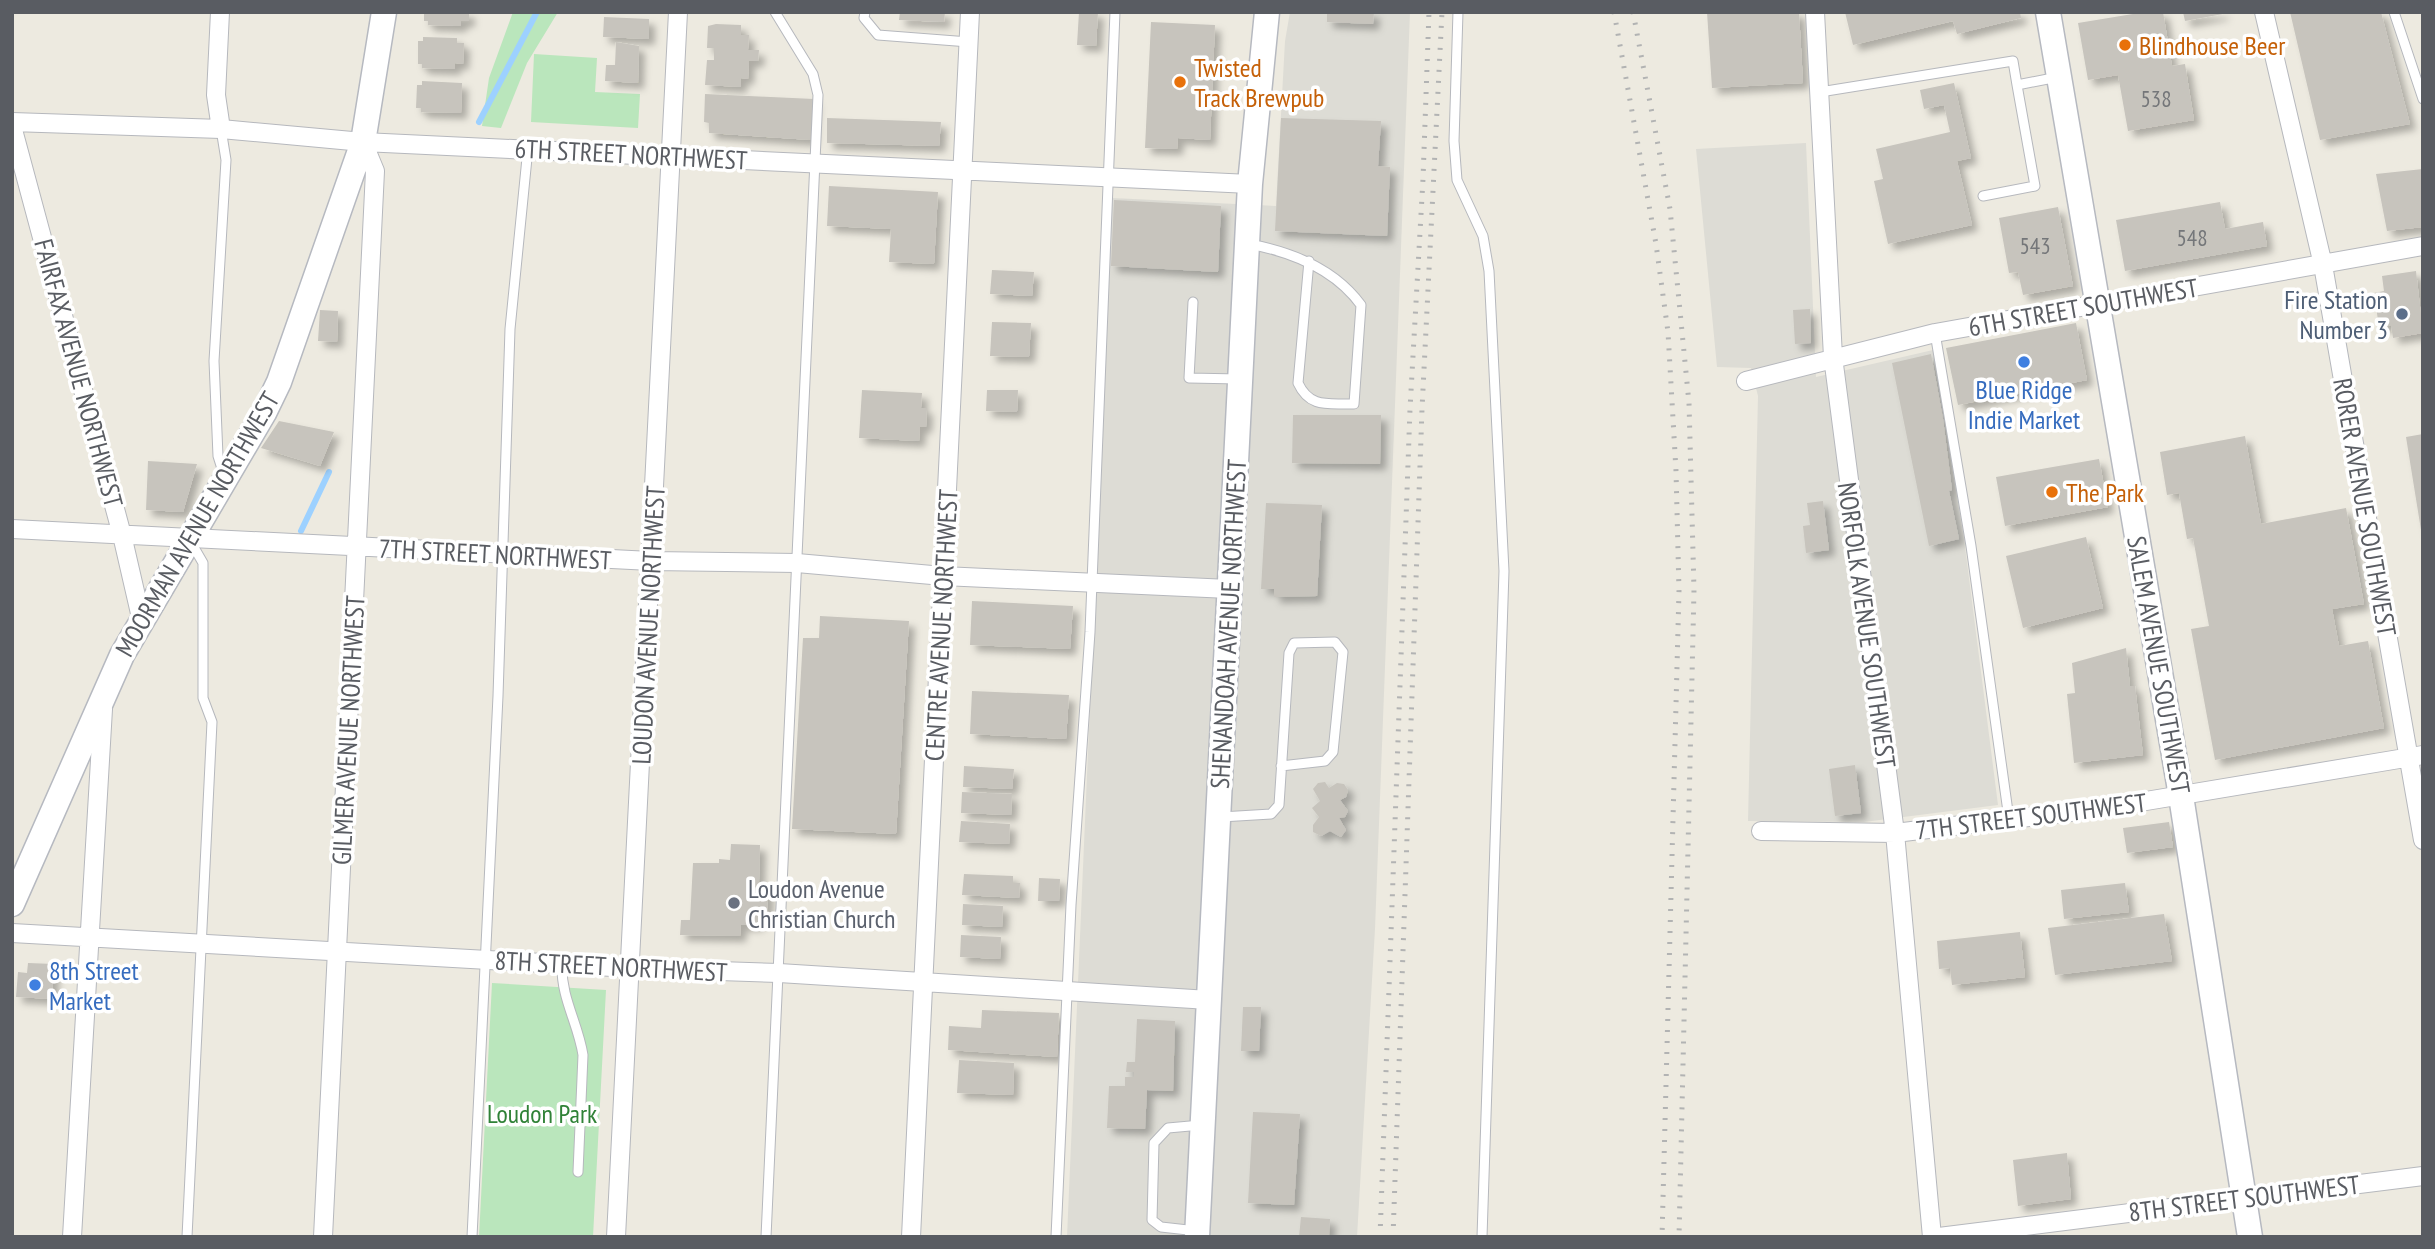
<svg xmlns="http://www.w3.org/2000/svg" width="2435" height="1249" viewBox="0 0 2435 1249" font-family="'PT Sans Narrow',sans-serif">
  <defs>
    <filter id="shadow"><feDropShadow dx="6" dy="6" stdDeviation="3.5" flood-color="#0004"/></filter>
  </defs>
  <rect width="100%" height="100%" fill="#edeae0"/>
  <path fill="#dddcd5" d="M 1290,12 L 1410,12 L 1375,929 L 1357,1237 L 1067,1237 L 1112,198 L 1276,206 L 1285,41 Z
    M 1806,143 L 1816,377 L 1933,350 L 1964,539 L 1998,805 L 1864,822 L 1748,821 L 1758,396 L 1751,368 L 1717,367 L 1696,149 Z"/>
  <path fill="#bae6bc" d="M 513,12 L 558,12 L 527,63 L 501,128 L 482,126 L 489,78 Z
    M 534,54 L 597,58 L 595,92 L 640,94 L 638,128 L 531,122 Z
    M 492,983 L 606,990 L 593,1237 L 479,1237 Z"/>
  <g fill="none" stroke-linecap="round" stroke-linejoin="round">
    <path stroke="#9dd1ff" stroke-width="6" d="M 479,122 L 537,12
      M 301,531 L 329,472"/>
  </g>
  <path fill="#c7c4bd" filter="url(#shadow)" d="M 424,12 L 469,12 L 469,21 L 461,21 L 461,26 L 428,25 L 428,21 L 424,21 Z
    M 900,12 L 945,12 L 944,22 L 899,20 Z
    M 1079,12 L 1098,12 L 1096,46 L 1077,45 Z
    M 1327,12 L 1374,12 L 1373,24 L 1327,22 Z
    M 1707,12 L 1799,12 L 1803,83 L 1712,88 Z
    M 1845,12 L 2020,12 L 2021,18 L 1957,34 L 1953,21 L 1853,45 Z
    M 2145,12 L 2163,12 L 2172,66 L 2185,64 L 2194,120 L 2128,131 L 2118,75 L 2088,80 L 2078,23 Z
    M 2183,12 L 2223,12 L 2223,14 L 2185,21 Z
    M 2290,12 L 2381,12 L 2410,124 L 2320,140 Z
    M 604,17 L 649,19 L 649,39 L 603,37 Z
    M 1151,22 L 1215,25 L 1210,140 L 1178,138 L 1177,149 L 1145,148 Z
    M 716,24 L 741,25 L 741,35 L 749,35 L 748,50 L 759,50 L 758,61 L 749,61 L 748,79 L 741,78 L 741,87 L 705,85 L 707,60 L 714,60 L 714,48 L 707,48 L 708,26 Z
    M 423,37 L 457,38 L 457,43 L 464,43 L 463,64 L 455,63 L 455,69 L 422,68 L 422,64 L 418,64 L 418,41 L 423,41 Z
    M 616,42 L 639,46 L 638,83 L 605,81 L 606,65 L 615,65 Z
    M 422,81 L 462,83 L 461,113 L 421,112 L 421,108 L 416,108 L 417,85 L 422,85 Z
    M 1954,83 L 1971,158 L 1957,161 L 1972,225 L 1888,244 L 1874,181 L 1883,179 L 1876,149 L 1950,132 L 1944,105 L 1924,109 L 1920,90 Z
    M 705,94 L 814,99 L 811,140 L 709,133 L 709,123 L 704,122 Z
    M 827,118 L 941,122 L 939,146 L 827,143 Z
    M 1281,118 L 1381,121 L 1378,166 L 1390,167 L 1387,236 L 1275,231 Z
    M 2423,169 L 2423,227 L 2387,231 L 2376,174 Z
    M 829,186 L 938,192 L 934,264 L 889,262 L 891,229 L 827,226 Z
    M 1114,200 L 1221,206 L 1218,272 L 1111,266 Z
    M 2220,202 L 2225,229 L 2263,222 L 2267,246 L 2125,271 L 2116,220 Z
    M 2058,207 L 2073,286 L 2023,295 L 2018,272 L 2009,273 L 1999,218 Z
    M 992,270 L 1034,272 L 1032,296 L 990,294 Z
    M 2416,271 L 2423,333 L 2393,338 L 2391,325 L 2379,327 L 2374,293 L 2384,291 L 2382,276 Z
    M 1810,309 L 1811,343 L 1795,344 L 1793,310 Z
    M 320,310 L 338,311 L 337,342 L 318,341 Z
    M 992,322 L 1031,323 L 1029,357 L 990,356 Z
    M 2076,323 L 2087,380 L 1958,405 L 1946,348 Z
    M 1931,354 L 1943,419 L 1952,490 L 1949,491 L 1959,539 L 1929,546 L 1892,363 Z
    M 862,390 L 922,393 L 921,408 L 927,408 L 926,427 L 920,427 L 919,441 L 859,438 Z
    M 987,390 L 1018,390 L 1017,412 L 986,411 Z
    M 1293,415 L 1381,415 L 1380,464 L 1292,463 Z
    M 279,421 L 334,432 L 320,466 L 261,448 Z
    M 2423,434 L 2423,530 L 2421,530 L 2406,437 Z
    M 2245,436 L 2261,524 L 2346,508 L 2364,604 L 2332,609 L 2339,646 L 2368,641 L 2384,728 L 2215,760 L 2191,629 L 2209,626 L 2193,538 L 2187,539 L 2179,493 L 2167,495 L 2160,452 Z
    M 2099,459 L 2108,507 L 2005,526 L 1996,477 Z
    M 148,461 L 197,464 L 183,512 L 146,510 Z
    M 1823,501 L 1829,550 L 1806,553 L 1803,526 L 1810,525 L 1807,503 Z
    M 1266,503 L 1322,505 L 1317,596 L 1274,597 L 1274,589 L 1261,589 Z
    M 2086,537 L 2103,608 L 2023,628 L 2006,556 Z
    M 972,601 L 1073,606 L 1070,649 L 970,645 Z
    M 820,616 L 909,621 L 896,834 L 792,829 L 803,638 L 819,638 Z
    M 2126,648 L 2130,686 L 2135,686 L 2143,755 L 2074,763 L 2067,694 L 2075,693 L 2072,663 Z
    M 972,691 L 1069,695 L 1066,739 L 970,734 Z
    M 1855,765 L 1861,813 L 1835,816 L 1829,769 Z
    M 964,766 L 1014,769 L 1012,789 L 963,787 Z
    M 1325,782 L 1329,788 L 1337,783 L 1344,784 L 1348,790 L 1346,797 L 1340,800 L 1348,811 L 1345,817 L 1339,818 L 1346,830 L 1341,837 L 1330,831 L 1321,836 L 1313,832 L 1313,825 L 1319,817 L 1312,808 L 1320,801 L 1313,789 L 1318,783 Z
    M 962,792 L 1012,794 L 1011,815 L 961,813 Z
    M 961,821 L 1010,824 L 1009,844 L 959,842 Z
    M 2169,822 L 2173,847 L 2127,853 L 2123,828 Z
    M 731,844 L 760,845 L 759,882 L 768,893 L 767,913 L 756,925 L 741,925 L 740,936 L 680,935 L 681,920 L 690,920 L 693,863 L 719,863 L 719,859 L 730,860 Z
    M 964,874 L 1013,876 L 1013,883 L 1020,883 L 1019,898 L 962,895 Z
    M 1039,878 L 1060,879 L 1059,901 L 1038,901 Z
    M 2125,883 L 2129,912 L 2064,919 L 2061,890 Z
    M 963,904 L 1003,906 L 1002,927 L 962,925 Z
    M 2164,914 L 2172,961 L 2055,975 L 2048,928 Z
    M 2020,932 L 2025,977 L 1952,985 L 1950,968 L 1939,969 L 1937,941 Z
    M 961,935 L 1001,937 L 1000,959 L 960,957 Z
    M 28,963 L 54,964 L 52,999 L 16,997 L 18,972 L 27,973 Z
    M 1243,1007 L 1261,1007 L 1259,1051 L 1241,1051 Z
    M 982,1010 L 1059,1013 L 1057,1057 L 948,1050 L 949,1026 L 981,1028 Z
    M 1137,1019 L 1175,1021 L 1173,1091 L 1147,1090 L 1145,1129 L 1107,1128 L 1109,1086 L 1125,1086 L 1125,1077 L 1134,1077 L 1134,1072 L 1126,1072 L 1127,1062 L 1135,1062 Z
    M 959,1060 L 1014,1063 L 1013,1095 L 957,1093 Z
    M 1253,1112 L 1300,1114 L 1294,1205 L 1248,1203 Z
    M 2067,1153 L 2071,1199 L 2018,1206 L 2013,1160 Z
    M 1301,1217 L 1330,1219 L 1329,1237 L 1299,1237 Z"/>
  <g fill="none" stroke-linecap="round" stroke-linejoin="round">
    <defs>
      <path id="lane" d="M 865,12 L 864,18 L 878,35 L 969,42
        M 1458,12 L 1454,141 L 1457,180 L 1483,236 L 1489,271 L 1504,571 L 1482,1237
        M 2394,12 L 2423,99
        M 1820,92 L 2013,61 L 2017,85
        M 221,129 L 226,160 L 214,361 L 218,456 L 224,475
        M 1983,196 L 2035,186 L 2017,85 L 2058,77
        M 1249,244 C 1292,252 1334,268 1361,305 L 1354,404 C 1329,403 1310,409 1298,383 L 1309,261
        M 1193,302 L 1189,378 L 1239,379
        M 1935,333 L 1971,546 L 2009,819
        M 1221,817 L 1271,814 L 1279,805 L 1289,653 L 1294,643 L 1335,642 L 1343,652 L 1333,752 L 1325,761 L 1281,766
        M 562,965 C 561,998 578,1023 583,1055 L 578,1172
        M 1197,1231 L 1161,1227 L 1152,1220 L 1154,1143 L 1168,1128 L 1201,1125
        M 187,1237 L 212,722 L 203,698 L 203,563 L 192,544
        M 472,1237 L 498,696 L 510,329 L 528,148
        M 766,1237 L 818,95 L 813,74 L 775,12
        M 1056,1237 L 1071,905 L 1090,632 L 1115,12"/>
      <path id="street" d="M 220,12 L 216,95 L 221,129
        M 1815,12 L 1833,357 L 1895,833 L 1932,1237
        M 2264,12 L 2323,265 L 2423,840
        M 12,122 L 221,129 L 363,142 L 1250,184
        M 12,126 L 122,535 L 142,622
        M 1746,381 L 1935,333 L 2423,246
        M 12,529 L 651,561 L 797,563 L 943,576 L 1229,589
        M 1761,831 L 1895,833 L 2104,808 L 2423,755
        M 12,933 L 630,968 L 779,973 L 1209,1000
        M 72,1237 L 103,709
        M 323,1237 L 375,171 L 363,142
        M 616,1237 L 678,12
        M 911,1237 L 970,12
        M 1939,1237 L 2423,1176"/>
      <path id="secondary" d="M 2048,12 L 2181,796 L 2250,1237
        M 12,904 L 122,655 L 264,413 L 279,382 L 363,142 L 384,12
        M 1197,1237 L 1250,184 L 1267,12"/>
    </defs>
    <use href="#lane" stroke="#b6b8bd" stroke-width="11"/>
    <use href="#street" stroke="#b6b8bd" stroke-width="20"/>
    <use href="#secondary" stroke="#b6b9c0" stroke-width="27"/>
    <use href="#lane" stroke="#fff" stroke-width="9"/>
    <use href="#street" stroke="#fff" stroke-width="18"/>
    <use href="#secondary" stroke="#fff" stroke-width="24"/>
    <path stroke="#b2b3b3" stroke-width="5" stroke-dasharray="2 9" stroke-linecap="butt" d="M 1614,12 L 1656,244 L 1668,332 L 1676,471 L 1679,591 L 1662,1237
      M 1633,12 L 1670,209 L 1689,403 L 1694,590 L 1679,1237
      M 1380,1237 L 1410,409 L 1423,179 L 1429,12
      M 1393,1237 L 1422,409 L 1442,12"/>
  </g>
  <g fill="#e8710a" stroke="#fff" stroke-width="2.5">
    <circle cx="2125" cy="45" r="7"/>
    <circle cx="1180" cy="82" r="7"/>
    <circle cx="2052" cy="492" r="7"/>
  </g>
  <circle fill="#5c6f8a" stroke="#fff" stroke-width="2.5" cx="2402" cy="314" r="7"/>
  <g fill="#3f7fe0" stroke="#fff" stroke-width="2.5">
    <circle cx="2024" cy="362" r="7"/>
    <circle cx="35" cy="985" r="7"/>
  </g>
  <circle fill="#6b7280" stroke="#fff" stroke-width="2.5" cx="734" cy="903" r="7"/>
  <g text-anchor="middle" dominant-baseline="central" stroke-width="7" stroke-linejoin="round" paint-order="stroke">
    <g font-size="23" fill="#747679">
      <text x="2156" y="98">538</text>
      <text x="2192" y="237">548</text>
      <text x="2035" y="245">543</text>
    </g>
    <g font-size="26" fill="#c56008" stroke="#fff" text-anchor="start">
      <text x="2139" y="45">Blindhouse Beer</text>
      <text x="1194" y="67">Twisted<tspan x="1194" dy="30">Track Brewpub</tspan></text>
      <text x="2066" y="492">The Park</text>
    </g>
    <g font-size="26" fill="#595c62" stroke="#fff">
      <text transform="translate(631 154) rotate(3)">6TH STREET NORTHWEST</text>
      <text transform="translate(2083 307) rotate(-10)">6TH STREET SOUTHWEST</text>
      <text transform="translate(79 373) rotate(75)">FAIRFAX AVENUE NORTHWEST</text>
      <text transform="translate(2365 507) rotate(80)">RORER AVENUE SOUTHWEST</text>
      <text transform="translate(197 524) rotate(-60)">MOORMAN AVENUE NORTHWEST</text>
      <text transform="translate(495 554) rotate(3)">7TH STREET NORTHWEST</text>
      <text transform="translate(1228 624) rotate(-87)">SHENANDOAH AVENUE NORTHWEST</text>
      <text transform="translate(648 625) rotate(-87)">LOUDON AVENUE NORTHWEST</text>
      <text transform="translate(941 625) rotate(-87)">CENTRE AVENUE NORTHWEST</text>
      <text transform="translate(1867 625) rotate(82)">NORFOLK AVENUE SOUTHWEST</text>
      <text transform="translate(2159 665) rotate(80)">SALEM AVENUE SOUTHWEST</text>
      <text transform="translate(348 730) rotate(-87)">GILMER AVENUE NORTHWEST</text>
      <text transform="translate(2031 816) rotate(-7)">7TH STREET SOUTHWEST</text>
      <text transform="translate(611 966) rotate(3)">8TH STREET NORTHWEST</text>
      <text transform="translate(2244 1198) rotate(-7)">8TH STREET SOUTHWEST</text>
    </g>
    <g font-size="26" fill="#4e5e75" stroke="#fff" text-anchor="end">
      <text x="2388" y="299">Fire Station<tspan x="2388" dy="30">Number 3</tspan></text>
    </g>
    <g font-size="26" fill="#366cbe" stroke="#fff">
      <text x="2024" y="389">Blue Ridge<tspan x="2024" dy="30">Indie Market</tspan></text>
      <text x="49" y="970" text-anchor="start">8th Street<tspan x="49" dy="30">Market</tspan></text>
    </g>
    <g font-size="26" fill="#5b616d" stroke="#fff" text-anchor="start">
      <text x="748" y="888">Loudon Avenue<tspan x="748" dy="30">Christian Church</tspan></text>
    </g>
    <g font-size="26" fill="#308237" stroke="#fff">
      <text x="542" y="1113">Loudon Park</text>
    </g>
  </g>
  <rect width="2435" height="1249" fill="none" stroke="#595c62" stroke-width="28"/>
</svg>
